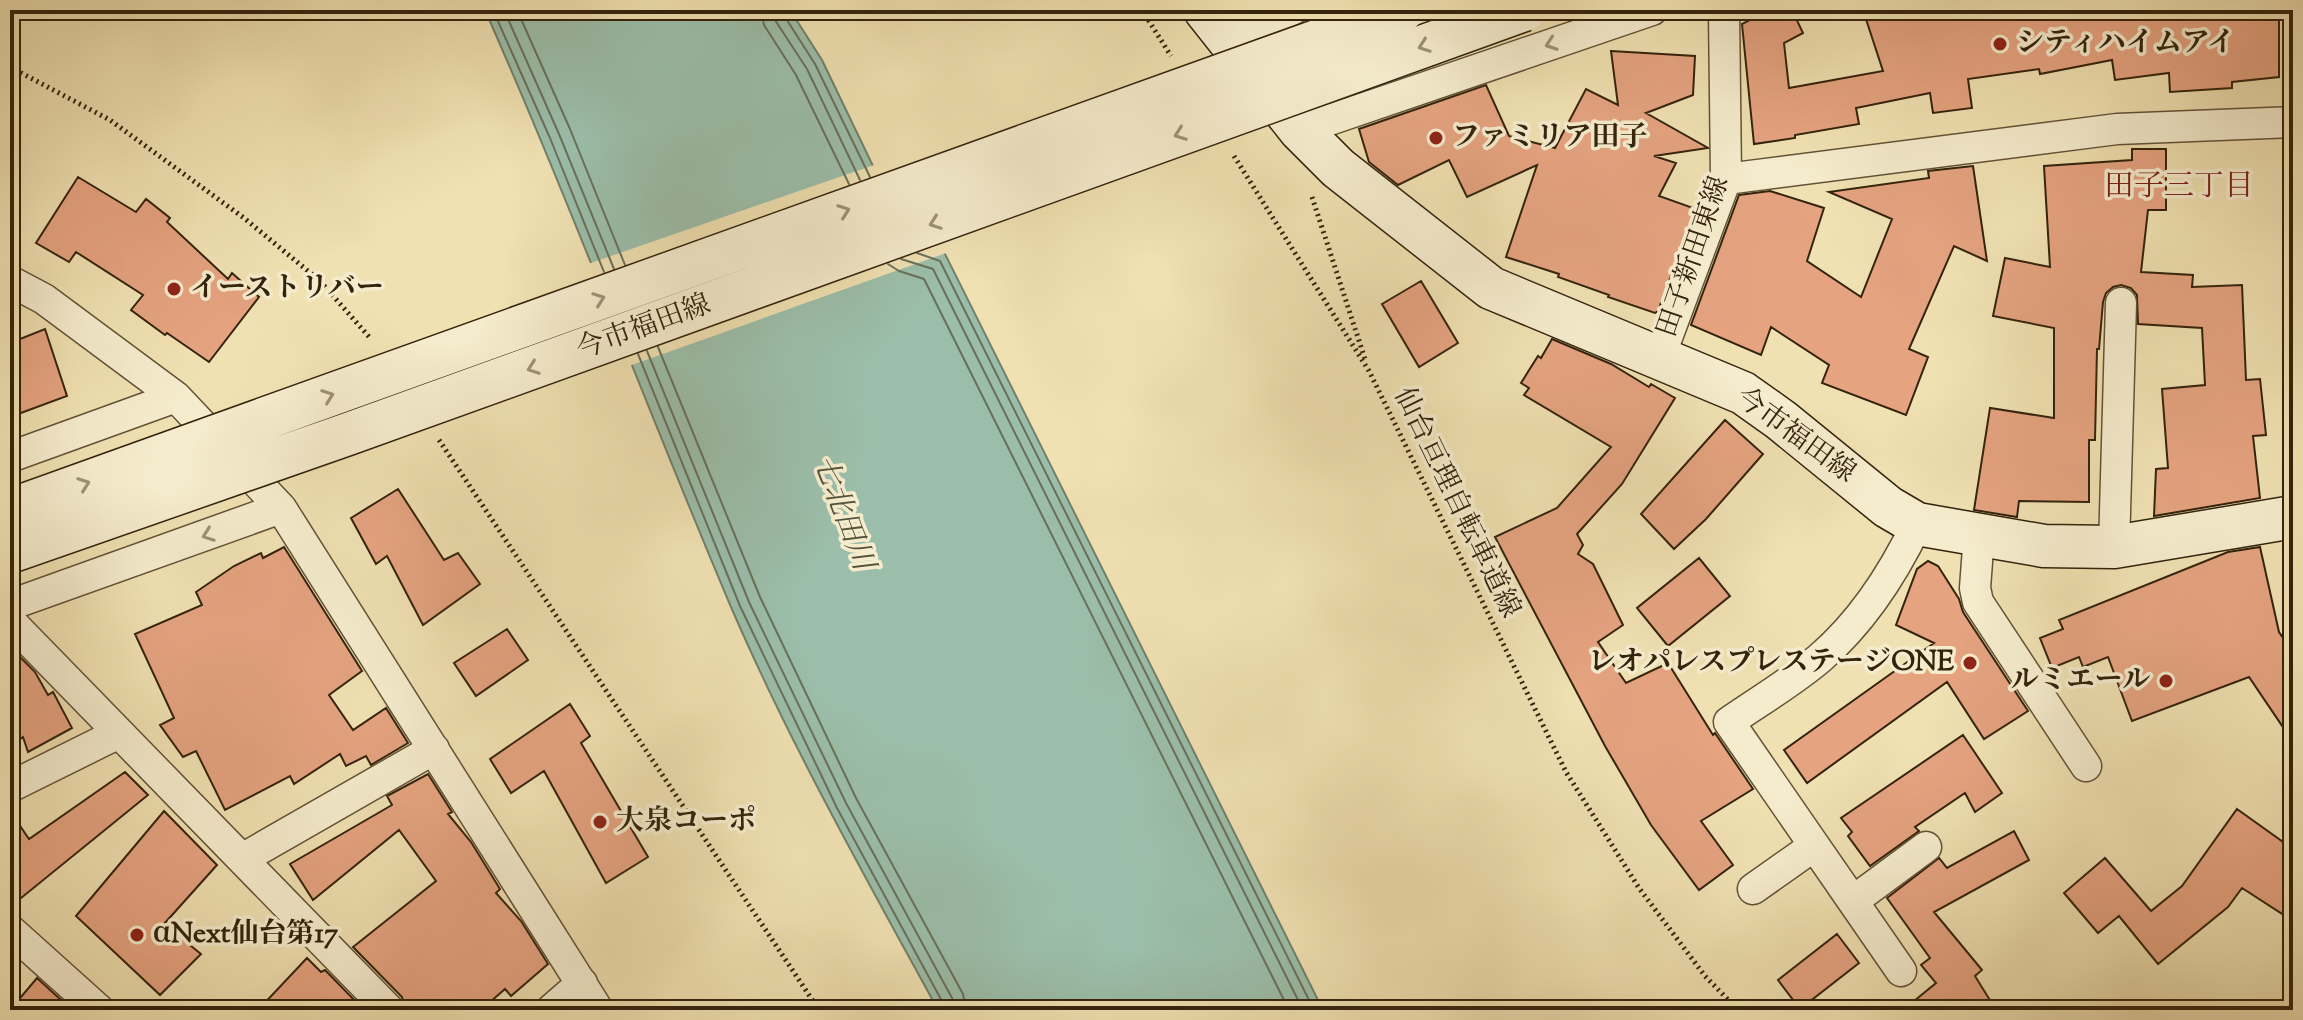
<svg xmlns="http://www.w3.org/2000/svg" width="2303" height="1020" viewBox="0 0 2303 1020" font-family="'Sorts Mill Goudy','Noto Serif JP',serif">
  <rect width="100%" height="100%" fill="#f0e1b2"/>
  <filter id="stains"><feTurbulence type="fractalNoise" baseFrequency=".0025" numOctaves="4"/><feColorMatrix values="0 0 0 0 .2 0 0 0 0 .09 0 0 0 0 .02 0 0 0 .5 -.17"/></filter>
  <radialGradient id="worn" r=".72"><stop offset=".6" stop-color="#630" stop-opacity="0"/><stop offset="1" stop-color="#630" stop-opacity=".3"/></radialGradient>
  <path fill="#9bbeaa" stroke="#72806b" stroke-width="2" d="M 485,10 L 790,10 L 822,60 L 910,243 L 944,252 L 1323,1010 L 938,1010 C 866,878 791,746 731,607 C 647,409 572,207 485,10 Z"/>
  <path fill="#f0e1b2" d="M 877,164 L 912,240 L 946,248 L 949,252 L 629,366 L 588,264 Z"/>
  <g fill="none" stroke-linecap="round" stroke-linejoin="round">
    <path stroke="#68705b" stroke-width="2" d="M 493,10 L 550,138 L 604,272
      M 504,10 L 559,134 L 614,269
      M 517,10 L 570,129 L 625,265
      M 761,10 L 764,25 L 796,75 L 849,184
      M 773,10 L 775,20 L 807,69 L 860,180
      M 784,10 L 785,17 L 815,64 L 870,177
      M 917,253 L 940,261 L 1314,1010
      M 901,259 L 933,269 L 1303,1010
      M 888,264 L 899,271 L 924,279 L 1289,1010
      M 658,347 L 760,597 L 856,798 L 963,994 L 966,1010
      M 647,351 L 749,602 L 846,803 L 952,998 L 954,1010
      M 638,354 L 740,606 L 837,808 L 943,1003 L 944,1010"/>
  </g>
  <path fill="#e5a380" stroke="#34230c" stroke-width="2" d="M 1769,10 L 1792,10 L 1803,33 L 1784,43 L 1789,88 L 1883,71 L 1863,10 L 2279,10 L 2279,77 L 2232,82 L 2232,88 L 2170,92 L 2169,73 L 2115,80 L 2112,60 L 2040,74 L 2039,69 L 1968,79 L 1972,108 L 1933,113 L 1930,93 L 1856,108 L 1859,124 L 1795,135 L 1795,138 L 1754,144 L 1742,24 Z
    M 1611,51 L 1695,56 L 1693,95 L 1646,113 L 1708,148 L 1654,156 L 1676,163 L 1659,196 L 1696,209 L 1658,311 L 1655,313 L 1608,297 L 1609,295 L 1558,277 L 1559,274 L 1506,257 L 1537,165 L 1467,197 L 1449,160 L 1398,185 L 1369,162 L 1359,129 L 1486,85 L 1509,136 L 1555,148 L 1586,89 L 1618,105 Z
    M 2132,149 L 2166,149 L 2166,210 L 2148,210 L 2141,272 L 2193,275 L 2192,287 L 2242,285 L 2246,380 L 2260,379 L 2266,435 L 2253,436 L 2260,498 L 2154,516 L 2156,469 L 2168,468 L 2162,389 L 2205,385 L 2202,328 L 2138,324 L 2137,295 L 2131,288 L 2121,285 L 2113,287 L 2106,293 L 2103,302 L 2099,349 L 2097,349 L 2095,440 L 2089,440 L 2089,502 L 2019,501 L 2017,517 L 1974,510 L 1990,408 L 2054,418 L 2054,328 L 1993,316 L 2005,258 L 2050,267 L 2044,166 L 2132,160 Z
    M 1973,166 L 1987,261 L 1954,246 L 1909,349 L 1928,357 L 1906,415 L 1822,383 L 1829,365 L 1771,327 L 1761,355 L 1691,325 L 1739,195 L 1770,191 L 1824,208 L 1807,261 L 1861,297 L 1892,219 L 1829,192 L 1929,178 L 1928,171 Z
    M 78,177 L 136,212 L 146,199 L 170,218 L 167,222 L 228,279 L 232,273 L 259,297 L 209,362 L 167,333 L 165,335 L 131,310 L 143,295 L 76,252 L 69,262 L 36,243 Z
    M 1421,281 L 1458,343 L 1419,367 L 1382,304 Z
    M 45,329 L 67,396 L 10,417 L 10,343 Z
    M 1552,339 L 1611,364 L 1649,387 L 1651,384 L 1675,398 L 1622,484 L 1577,534 L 1583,545 L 1578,554 L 1593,564 L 1623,625 L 1598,642 L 1626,683 L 1668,663 L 1713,735 L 1715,733 L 1753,789 L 1701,821 L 1733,865 L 1699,890 L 1651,825 L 1605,746 L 1495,537 L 1557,508 L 1611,447 L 1524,395 L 1529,388 L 1521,383 L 1538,356 L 1541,358 Z
    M 1725,420 L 1763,454 L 1706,519 L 1674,549 L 1641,514 Z
    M 398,489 L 444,560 L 458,553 L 480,584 L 423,625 L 387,556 L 376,564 L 351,518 Z
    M 284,547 L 362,671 L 329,695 L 353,730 L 386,708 L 408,743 L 371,765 L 366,756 L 346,766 L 340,754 L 294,784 L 290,776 L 225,810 L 196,751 L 183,757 L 160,725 L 174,718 L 135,634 L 202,605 L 196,592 L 234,566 L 261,553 L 263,558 Z
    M 2260,547 L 2279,632 L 2293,652 L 2293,742 L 2249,677 L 2132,721 L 2108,657 L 2083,667 L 2079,657 L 2052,668 L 2040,638 L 2063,629 L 2059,620 L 2228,552 Z
    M 1699,558 L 1730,596 L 1668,646 L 1637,608 Z
    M 1928,561 L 1938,566 L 1959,599 L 1963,612 L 2028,711 L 1984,739 L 1947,682 L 1807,783 L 1784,750 L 1934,643 L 1896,625 L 1917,569 Z
    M 507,629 L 528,660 L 476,696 L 454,663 Z
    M 10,647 L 35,672 L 48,695 L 53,692 L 72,728 L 28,752 L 23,737 L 10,746 Z
    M 570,704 L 590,736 L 581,743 L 648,857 L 606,883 L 544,771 L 511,793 L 490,759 Z
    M 1963,735 L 2002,793 L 1975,812 L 1965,793 L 1915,827 L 1919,831 L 1870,866 L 1848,836 L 1852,832 L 1841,818 Z
    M 125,772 L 148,795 L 10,907 L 10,811 L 29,839 Z
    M 428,774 L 452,812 L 448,814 L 471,842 L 500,889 L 496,893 L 521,921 L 548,964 L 511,996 L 505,989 L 481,1010 L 406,1010 L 402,997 L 353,947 L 436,881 L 399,830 L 313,900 L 290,864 L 392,805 L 387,796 Z
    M 2237,809 L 2293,849 L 2293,921 L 2242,888 L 2228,907 L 2158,964 L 2119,916 L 2098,933 L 2064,893 L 2105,858 L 2151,911 L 2182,886 Z
    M 164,811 L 217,865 L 164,924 L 201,954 L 160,995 L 76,916 Z
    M 2014,831 L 2029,860 L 1934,912 L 1982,970 L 1975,976 L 1996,1010 L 1903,1010 L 1936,983 L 1921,965 L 1930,958 L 1887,898 L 1939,858 L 1947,868 Z
    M 1837,934 L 1859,963 L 1800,1009 L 1778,980 Z
    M 307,958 L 321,972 L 325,970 L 364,1010 L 258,1010 Z
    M 37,978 L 72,1010 L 10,1010 Z"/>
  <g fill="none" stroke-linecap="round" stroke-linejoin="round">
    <defs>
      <path id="minor" d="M 1225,35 L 1292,10
        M 1300,130 L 1652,10
        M 1726,179 L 2117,129 L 2293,122
        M 10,281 L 44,299 L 176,397 L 281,508 L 598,1010
        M 1659,359 L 1726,179 L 1724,10
        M 10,457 L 176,397
        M 1979,535 L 1975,588 L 1978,602 L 2086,766
        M 2114,547 L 2121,303
        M 10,605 L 281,508
        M 10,621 L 389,1010
        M 10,787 L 119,733
        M 242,859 L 434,749
        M 1753,889 L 1814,846
        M 1853,901 L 1926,847
        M 10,930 L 99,1010
        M 1901,971 L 1729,722 C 1759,701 1792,682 1820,658 C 1863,621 1893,574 1917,524
        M 551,1010 L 582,983"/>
      <path id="secondary" d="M 1205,10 L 1300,130 L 1338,168 L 1491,288 L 1743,393 L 1781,420 L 1888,507 L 1917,524 L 2044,546 L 2114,547 L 2293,517"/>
    </defs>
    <use href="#minor" stroke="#635236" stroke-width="33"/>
    <use href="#secondary" stroke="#34230c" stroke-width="45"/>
    <path stroke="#34230c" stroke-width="5" stroke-dasharray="2 4" stroke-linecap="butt" d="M 1142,10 L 1171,56
      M 10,67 L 110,120 L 244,218 L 320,281 L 371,339
      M 1234,156 L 1369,371 L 1566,772 L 1639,888 L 1705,976 L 1738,1010
      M 1312,197 L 1366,362
      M 439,440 L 819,1010"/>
    <use href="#minor" stroke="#f5eccd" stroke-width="30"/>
    <use href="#secondary" stroke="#f5eccd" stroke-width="42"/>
    <defs>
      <path id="secondary-bridge" d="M 10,510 L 1403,10
        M 10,552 L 348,434 L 1524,10"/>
    </defs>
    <use href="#secondary-bridge" stroke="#34230c" stroke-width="45" stroke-linecap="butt"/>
    <use href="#secondary-bridge" stroke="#f5eccd" stroke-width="42"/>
  </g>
  <defs><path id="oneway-chevron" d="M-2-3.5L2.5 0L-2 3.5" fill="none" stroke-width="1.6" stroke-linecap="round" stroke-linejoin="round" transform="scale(2)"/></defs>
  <g stroke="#9e9276">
    <use href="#oneway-chevron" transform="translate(1551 44) rotate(161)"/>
    <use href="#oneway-chevron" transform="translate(1424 46) rotate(160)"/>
    <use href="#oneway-chevron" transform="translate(1180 134) rotate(160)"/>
    <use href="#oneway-chevron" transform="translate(844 211) rotate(-20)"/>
    <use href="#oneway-chevron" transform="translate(935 223) rotate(160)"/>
    <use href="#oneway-chevron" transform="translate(599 299) rotate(-20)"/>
    <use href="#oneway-chevron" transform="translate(533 368) rotate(160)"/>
    <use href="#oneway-chevron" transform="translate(328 396) rotate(-20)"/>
    <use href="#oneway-chevron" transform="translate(84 484) rotate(-20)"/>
    <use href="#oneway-chevron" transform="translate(208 535) rotate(160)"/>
  </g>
  <g fill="#8f2418" stroke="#f5eccd" stroke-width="3">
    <circle cx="2000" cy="44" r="8"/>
    <circle cx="1436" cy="138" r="8"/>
    <circle cx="174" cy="289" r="8"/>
    <circle cx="1970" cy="663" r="8"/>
    <circle cx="2166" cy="681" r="8"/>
    <circle cx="600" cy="822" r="8"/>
    <circle cx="137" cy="935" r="8"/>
  </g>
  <g text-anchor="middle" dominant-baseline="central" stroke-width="7" stroke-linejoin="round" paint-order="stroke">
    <g font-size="28" font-weight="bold" fill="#34230c" stroke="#f5eccd" text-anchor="start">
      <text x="2016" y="44">シティハイムアイ</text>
      <text x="1452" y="138">ファミリア田子</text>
      <text x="190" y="289">イーストリバー</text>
      <text x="1954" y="663" text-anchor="end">レオパレスプレステージONE</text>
      <text x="2150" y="681" text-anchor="end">ルミエール</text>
      <text x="616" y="822">大泉コーポ</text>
      <text x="153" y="935">αNext仙台第17</text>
    </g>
    <g font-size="28" fill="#34230c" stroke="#f5eccd">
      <text transform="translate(1694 257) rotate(-71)">田子新田東線</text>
      <text transform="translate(644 328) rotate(-20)">今市福田線</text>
      <text transform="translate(1795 436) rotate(36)">今市福田線</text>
      <text transform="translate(1456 503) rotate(64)">仙台亘理自転車道線</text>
    </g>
    <g font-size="30" fill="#7a1f14" stroke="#f5eccd">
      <text x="2179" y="187">田子三丁目</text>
    </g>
    <g font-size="30" font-style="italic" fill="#53523b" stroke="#f5eccd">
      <text transform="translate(842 513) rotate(69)">七北田川</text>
    </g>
  </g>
  <rect width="2303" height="1020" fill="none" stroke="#f0e1b2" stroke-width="40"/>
  <rect x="12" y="12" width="2279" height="996" fill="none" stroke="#34230c" stroke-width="4"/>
  <rect x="20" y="20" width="2263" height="980" fill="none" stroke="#34230c" stroke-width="2"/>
  <rect width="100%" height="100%" filter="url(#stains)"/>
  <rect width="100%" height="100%" fill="url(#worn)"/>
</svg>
